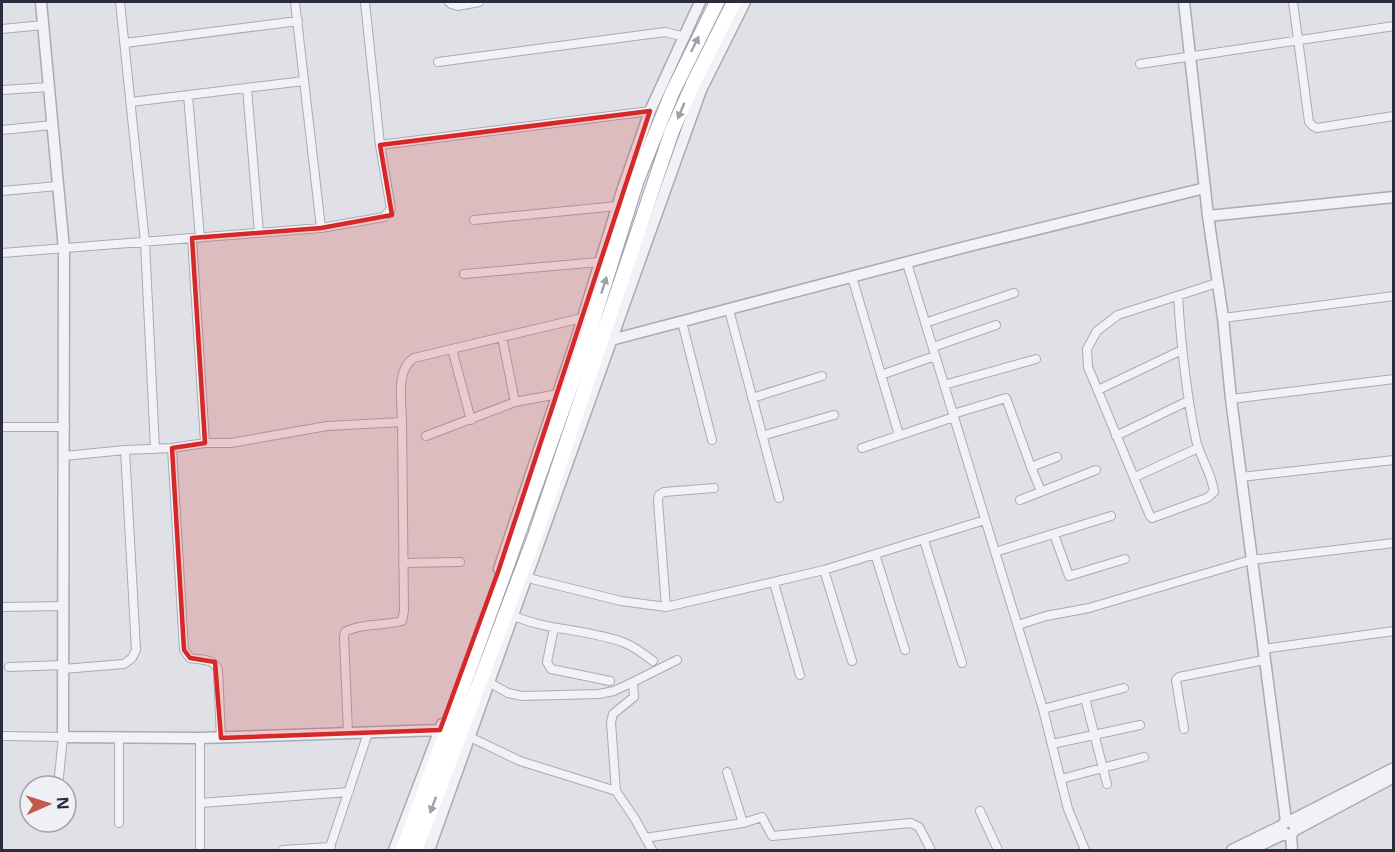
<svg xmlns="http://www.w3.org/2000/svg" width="1395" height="852" viewBox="0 0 1395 852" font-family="'Noto Sans',sans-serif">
  <rect width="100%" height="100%" fill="#dfe1e7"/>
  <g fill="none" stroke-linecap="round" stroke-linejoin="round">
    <defs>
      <path id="minor" d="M 120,2 L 145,242 L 155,449
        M 295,2 L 321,228
        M 449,2 L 451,4 L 458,6 L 479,2
        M 1293,2 L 1309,122 L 1313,126 L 1317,128 L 1394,116
        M 2,29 L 43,25
        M 125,43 L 298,21
        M 438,62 L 665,32 L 685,37
        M 1140,64 L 1394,26
        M 247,88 L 259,233
        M 2,90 L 49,87
        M 188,95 L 200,238
        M 131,102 L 304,81
        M 2,130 L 52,125
        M 380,145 L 650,111
        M 2,191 L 58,186
        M 474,220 L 617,206
        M 192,238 L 205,443
        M 2,253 L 321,228 L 384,217 L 391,209 L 380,145 L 365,2
        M 907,263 L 1043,709 L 1068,809 L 1085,850
        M 464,274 L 599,262
        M 852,277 L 899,435
        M 1178,296 C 1181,345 1186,392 1196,440 C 1200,458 1212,473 1214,492 L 1207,498 L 1152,518 L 1150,516 L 1088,367 L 1087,349 L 1097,331 L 1118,315 L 1217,283
        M 729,310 L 779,498
        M 1223,318 L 1394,296
        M 682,322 L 712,440
        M 925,323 L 1014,293
        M 502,337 L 515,402
        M 933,347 L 996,325
        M 452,349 L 471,420
        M 881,375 L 935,356
        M 944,385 L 1036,359
        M 1098,390 L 1182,350
        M 752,398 L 822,376
        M 1231,399 L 1394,379
        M 953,414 L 1006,398 L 1031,467 L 1057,457
        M 2,427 L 65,427
        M 426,436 L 515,402 L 558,394
        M 762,436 L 834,415
        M 1116,436 L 1188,401
        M 172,448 L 184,650 L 190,658 C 201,660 214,658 218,670 L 221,738
        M 862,448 L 954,417
        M 64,456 L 125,450 L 172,448 L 205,443 L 231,443 L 327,426 L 402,422 C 402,402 395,370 414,358 L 582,318
        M 1031,467 L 1041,491
        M 1135,477 L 1198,448
        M 1241,477 L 1394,460
        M 1020,500 L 1096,470
        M 1054,534 L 1069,576 L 1125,559
        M 924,540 L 962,663
        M 995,552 L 1111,516
        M 875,554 L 905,650
        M 403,563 L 460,562
        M 824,570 L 852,661
        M 528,578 L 621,601 L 666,607 L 824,570 L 985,520
        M 774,583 L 800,675
        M 2,607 L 64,606
        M 666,607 L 658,501 L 659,495 L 664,492 L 714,488
        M 514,616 C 549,631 589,629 625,643 C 635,647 644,654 653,661
        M 1018,625 L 1046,616 L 1089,608 L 1251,560 L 1394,543
        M 554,628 L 547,662 L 551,669 L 610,681
        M 1263,649 L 1394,631
        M 9,667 L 63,665
        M 63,669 L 124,664 L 132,658 L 136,650 L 125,450
        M 490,683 L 508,693 L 522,696 L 599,694 L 614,691 L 633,682
        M 1085,698 L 1107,784
        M 1043,709 L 1124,688
        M 1184,729 L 1176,680 L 1179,677 L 1264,660
        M 348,733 L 344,637 L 345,632 C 361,623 384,626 402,621 L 404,611 L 402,422
        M 2,736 L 63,737 L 58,786
        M 470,737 L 520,761 L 616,791 L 635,819 L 652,850
        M 200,738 L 200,850
        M 1052,744 L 1140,725
        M 727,772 L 743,823 L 762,817 L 772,836 L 911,823 L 919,827 L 931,850
        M 1061,779 L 1144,757
        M 616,791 L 611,722 L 613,714 L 634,697 L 633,682 L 677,660
        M 200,803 L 349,792
        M 980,811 L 998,850
        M 119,823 L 119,737
        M 645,838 L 743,823
        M 283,850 L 331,847
        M 329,850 L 368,733"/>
      <path id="tertiary" d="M 41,2 L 64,249 L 63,737 L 200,738 L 440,730
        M 1184,2 L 1208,216 L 1223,318 L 1231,399 L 1286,821
        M 1208,216 L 1394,197
        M 611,340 L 965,247 L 1205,188
        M 499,569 L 576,340 L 623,188 L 650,111 L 700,2
        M 1290,821 L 1295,825 L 1295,830 L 1291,835 L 1286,835 L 1281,829 L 1284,823 L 1290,821 L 1394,768
        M 1295,830 L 1394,777
        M 1291,835 L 1292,850
        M 394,850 L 442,724
        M 429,850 L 701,90 L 745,2
        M 1232,850 L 1281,826
        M 1250,850 L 1284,834"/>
      <path id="primary" d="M 403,850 L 505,571 L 585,346 L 637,180 L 672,93 L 717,2
        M 416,850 L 535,536 L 672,131 L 693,84 L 734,2"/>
    </defs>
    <use href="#minor" stroke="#a8abb4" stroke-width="10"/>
    <use href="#tertiary" stroke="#a8abb4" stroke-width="13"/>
    <use href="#primary" stroke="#a0a2b2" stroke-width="16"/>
    <use href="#minor" stroke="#f2f2f6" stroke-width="8"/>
    <use href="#tertiary" stroke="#f2f2f6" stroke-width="10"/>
    <use href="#primary" stroke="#fff" stroke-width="14"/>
  </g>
  <defs><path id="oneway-solid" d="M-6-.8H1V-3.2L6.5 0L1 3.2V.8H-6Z" transform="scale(1.5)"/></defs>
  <g fill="#9fa0a8">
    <use href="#oneway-solid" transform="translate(695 44) rotate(-64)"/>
    <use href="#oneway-solid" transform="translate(681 111) rotate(113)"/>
    <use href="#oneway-solid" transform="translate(604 285) rotate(-72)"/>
    <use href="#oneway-solid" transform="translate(433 805) rotate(110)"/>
  </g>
  <path fill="#d62828" fill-opacity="0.2" stroke="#d62828" stroke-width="4.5" stroke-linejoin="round" d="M 650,111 L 498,572 L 440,730 L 221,738 L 215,662 L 190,658 L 184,650 L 172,448 L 205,443 L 192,238 L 321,228 L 392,215 L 380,145 Z"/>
  <rect width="1395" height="852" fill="none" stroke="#292c3d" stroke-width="6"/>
  <g transform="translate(48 804) rotate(87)"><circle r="28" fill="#eff0f5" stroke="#a0a2ab" stroke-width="1.5"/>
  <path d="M0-4.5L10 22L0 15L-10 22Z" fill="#c4584d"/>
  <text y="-9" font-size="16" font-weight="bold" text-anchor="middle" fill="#292c3d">N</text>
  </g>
</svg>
